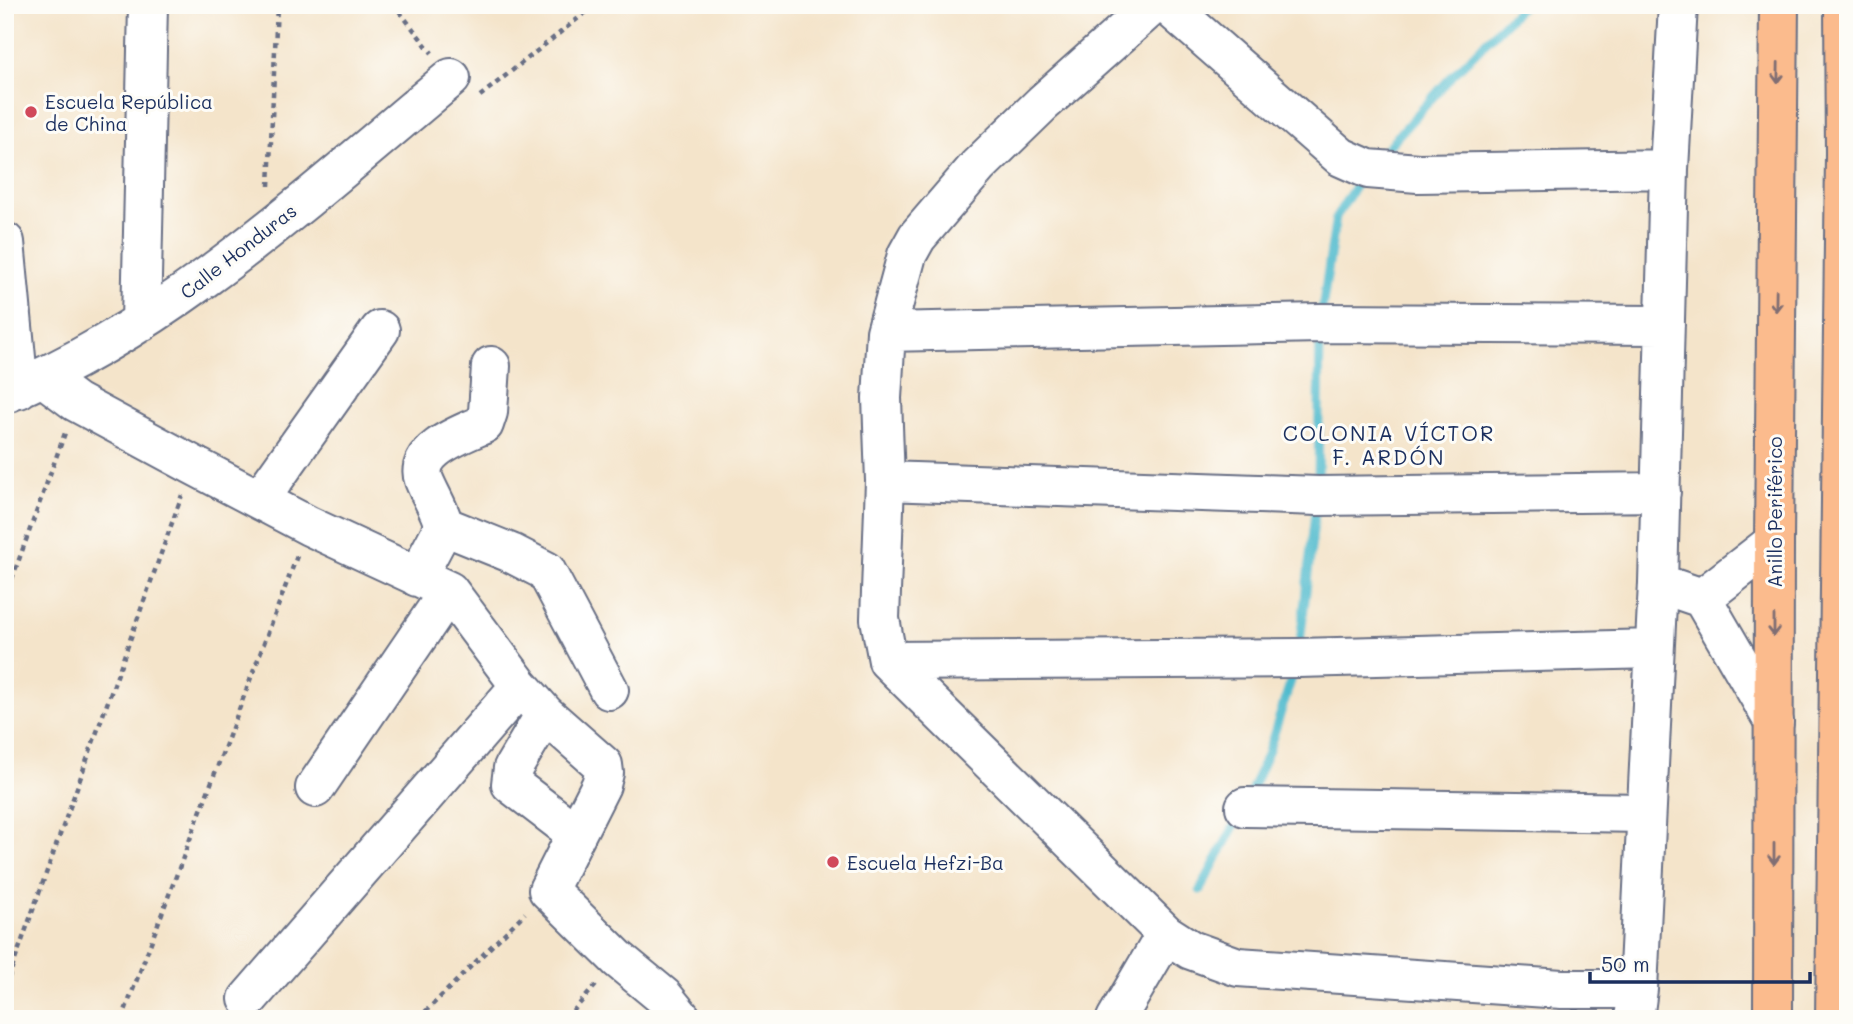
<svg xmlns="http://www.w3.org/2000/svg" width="1853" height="1024" viewBox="0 0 1853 1024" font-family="Mali,sans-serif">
  <rect width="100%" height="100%" fill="#fdfcf7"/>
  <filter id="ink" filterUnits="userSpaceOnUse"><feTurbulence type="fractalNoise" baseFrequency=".0143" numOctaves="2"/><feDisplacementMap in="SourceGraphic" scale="14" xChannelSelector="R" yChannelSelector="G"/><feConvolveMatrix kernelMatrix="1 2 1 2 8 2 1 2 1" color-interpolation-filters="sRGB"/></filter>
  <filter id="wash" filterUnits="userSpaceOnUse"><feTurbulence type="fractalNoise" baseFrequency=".00686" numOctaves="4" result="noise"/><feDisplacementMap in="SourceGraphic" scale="28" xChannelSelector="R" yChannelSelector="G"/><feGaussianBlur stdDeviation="1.57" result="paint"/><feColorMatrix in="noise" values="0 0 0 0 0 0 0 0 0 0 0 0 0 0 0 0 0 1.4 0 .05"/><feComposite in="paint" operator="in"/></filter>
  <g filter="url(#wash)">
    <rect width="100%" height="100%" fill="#f4e4ca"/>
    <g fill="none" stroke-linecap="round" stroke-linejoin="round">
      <path stroke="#51bbce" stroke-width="9" d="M 1377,159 L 1452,76 L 1523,5
        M 1321,316 L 1336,217 L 1361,177
        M 1318,487 L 1320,333
        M 1299,651 L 1316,505
        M 1249,796 L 1268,752 L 1295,668
        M 1200,890 L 1240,815"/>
    </g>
  </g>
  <g filter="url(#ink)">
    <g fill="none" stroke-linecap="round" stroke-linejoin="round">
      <defs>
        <path id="minor" d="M 1153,5 L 1043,103 L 978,166 L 917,237 L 907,255 L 886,332 L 882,398 L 885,481 L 880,619 L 888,661 L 1166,934 L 1191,950 L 1238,967 L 1562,989 L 1638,989
          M 1167,5 L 1341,157 L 1368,169 L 1418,173 L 1669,169
          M 5,242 L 19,389
          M 141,322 L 148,5
          M 886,332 L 1320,323 L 1665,325
          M 44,378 L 76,402 L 193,465 L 309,526 L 449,591 L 520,686 L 545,714 L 603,765 L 604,773 L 601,785 L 548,890 L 618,959 L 664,997 L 682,1019
          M 5,394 C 174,323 311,194 451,78
          M 885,481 L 1318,496 L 1661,492
          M 260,499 L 380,330
          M 444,526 L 511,553 L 546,571 L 609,690
          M 417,577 L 444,526 C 440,510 430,495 424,480 C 413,450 464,433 484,424 L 488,412 L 491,366
          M 1658,583 L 1702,598 L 1774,722
          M 1702,598 L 1774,542
          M 888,661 L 1298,658 L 1654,649
          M 545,714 L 513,768 L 511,784 L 575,833
          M 315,788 L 449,591
          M 1245,807 L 1645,813
          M 248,999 L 520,686
          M 1116,1019 L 1166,934
          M 1634,1019 L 1638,989 L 1658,583 L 1669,169 L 1678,5"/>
        <path id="highway" d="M 1773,1019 L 1774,542 L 1779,5
          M 1835,1019 L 1845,154 L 1844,5"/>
      </defs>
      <use href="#minor" stroke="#676e84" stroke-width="42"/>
      <use href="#highway" stroke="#676e84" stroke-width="42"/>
      <path stroke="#676e84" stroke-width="4.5" stroke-dasharray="5 5" stroke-linecap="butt" d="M 406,5 L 399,11 L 432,53
        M 480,96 L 595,5
        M 269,186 L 277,5
        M 5,598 L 65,433
        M 5,988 L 182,495
        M 122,1019 L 297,556
        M 418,1019 L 525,913
        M 566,1019 L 597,984"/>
      <use href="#minor" stroke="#fff" stroke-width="38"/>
      <use href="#highway" stroke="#fbbb8d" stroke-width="38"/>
    </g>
    <defs><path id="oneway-shaft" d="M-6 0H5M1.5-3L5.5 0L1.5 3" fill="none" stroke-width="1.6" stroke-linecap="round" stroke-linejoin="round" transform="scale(1.75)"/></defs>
    <g stroke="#806e73">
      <use href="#oneway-shaft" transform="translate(1778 73) rotate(91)"/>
      <use href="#oneway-shaft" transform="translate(1776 301) rotate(91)"/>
      <use href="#oneway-shaft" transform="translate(1774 626) rotate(90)"/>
      <use href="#oneway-shaft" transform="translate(1774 854) rotate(90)"/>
    </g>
  </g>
  <g fill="#d1495b" stroke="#fdfcf7" stroke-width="2.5">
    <circle cx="31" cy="112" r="7"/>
    <circle cx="833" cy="862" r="7"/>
  </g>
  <g text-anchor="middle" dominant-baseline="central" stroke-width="6" stroke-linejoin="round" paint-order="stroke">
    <g font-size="19" fill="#1b2f5e" stroke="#fdfcf7" text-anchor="start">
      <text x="45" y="101">Escuela República<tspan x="45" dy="22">de China</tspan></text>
      <text x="847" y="862">Escuela Hefzi-Ba</text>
    </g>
    <g font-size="19" fill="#1b2f5e" stroke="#fdfcf7">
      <text transform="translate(238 251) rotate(-38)">Calle Honduras</text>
      <text transform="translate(1774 512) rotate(-90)">Anillo Periférico</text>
    </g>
    <g font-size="21" letter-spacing="2" fill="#1b2f5e" stroke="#fdfcf7">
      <text x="1389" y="432">COLONIA VÍCTOR<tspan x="1389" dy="24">F. ARDÓN</tspan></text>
    </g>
  </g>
  <rect width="1853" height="1024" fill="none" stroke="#fdfcf7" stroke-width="28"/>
  <path d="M1590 972v10h220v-10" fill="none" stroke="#1b2f5e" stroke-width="3.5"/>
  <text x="1601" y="972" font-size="21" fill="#1b2f5e" stroke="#fdfcf7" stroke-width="5" paint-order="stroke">50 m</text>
</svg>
